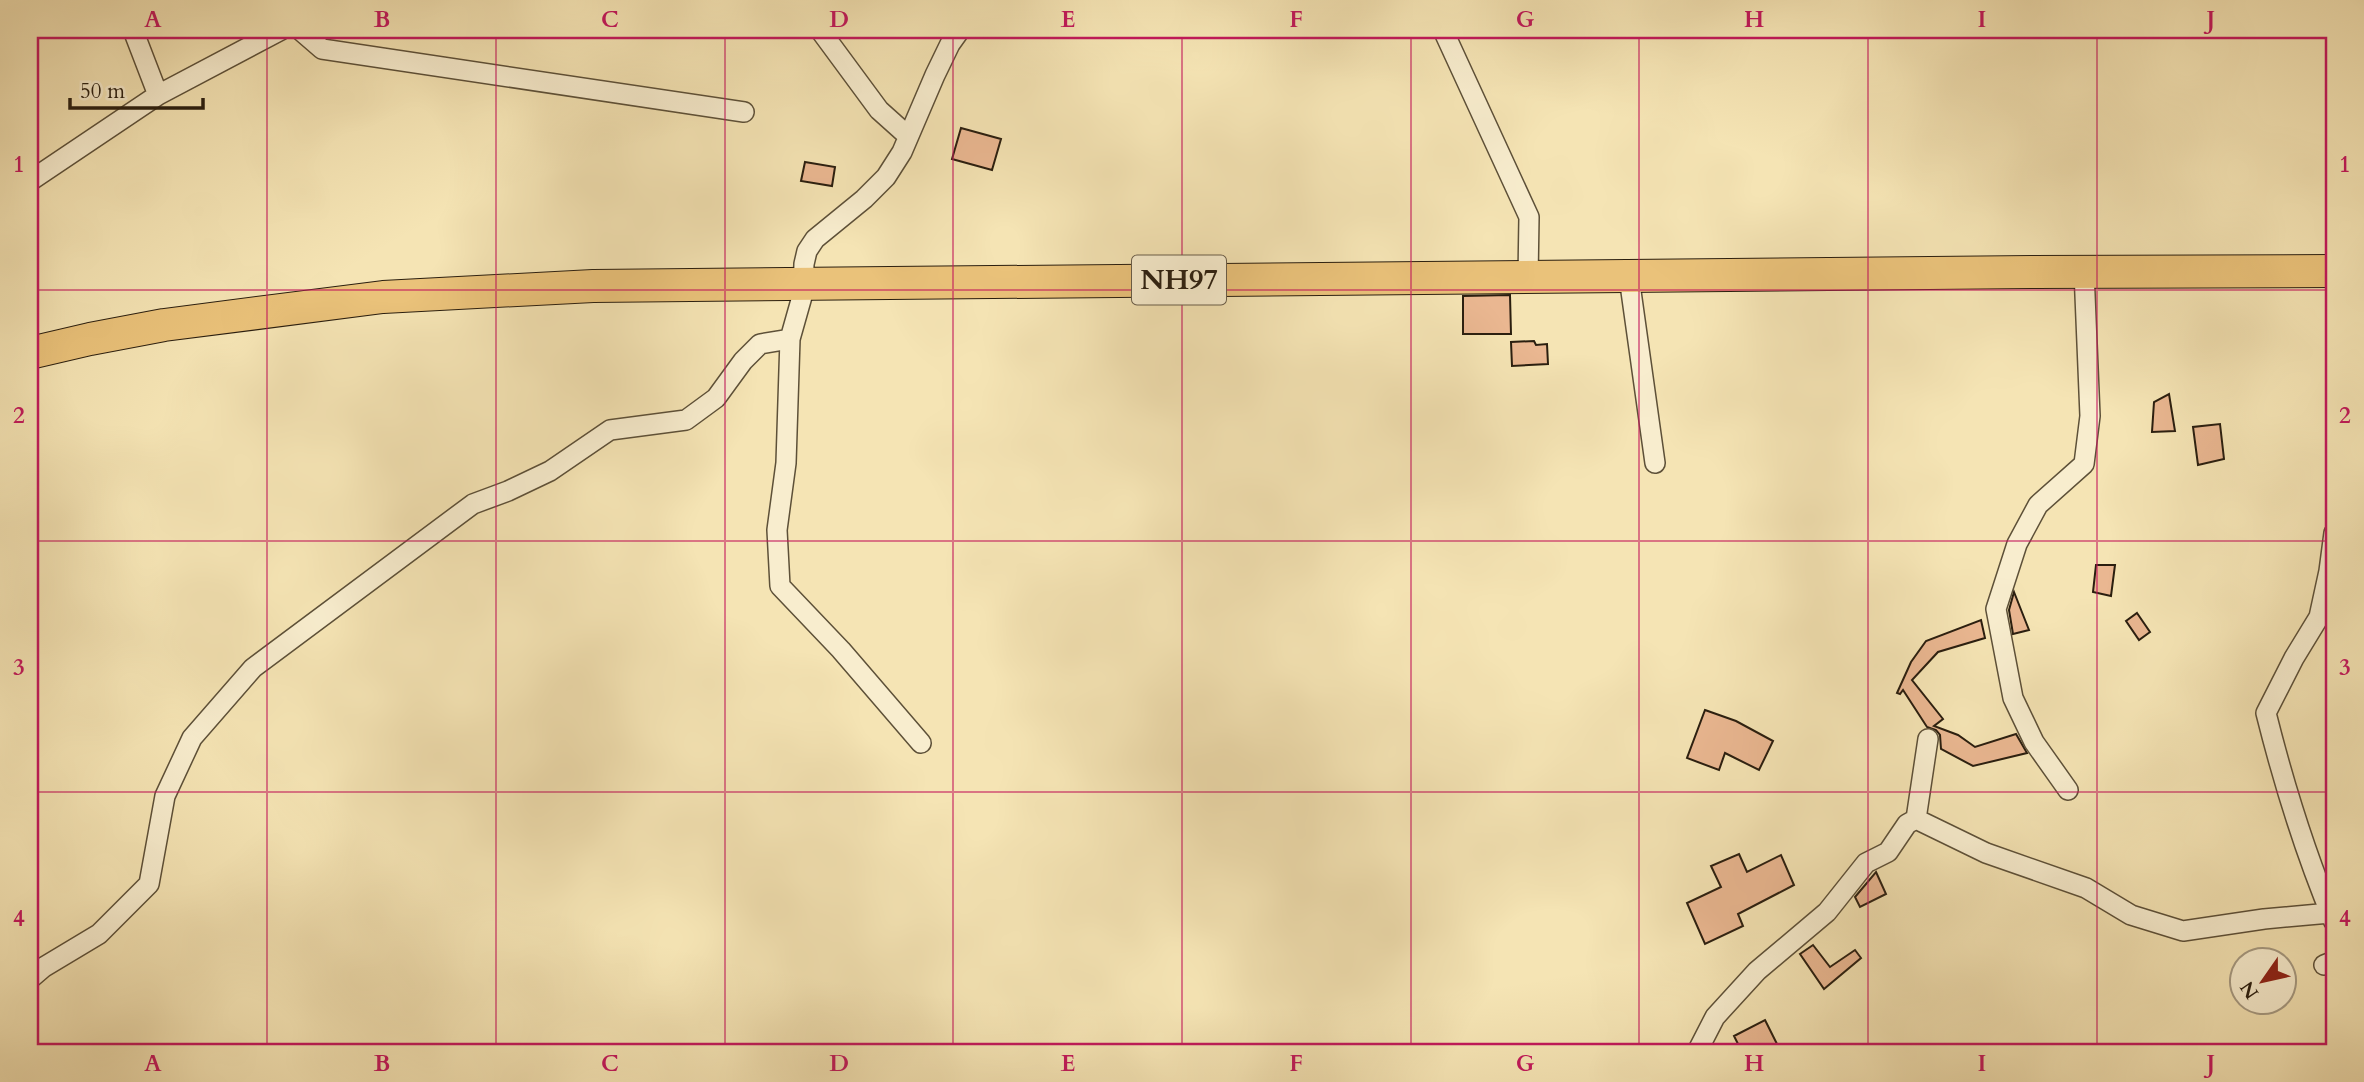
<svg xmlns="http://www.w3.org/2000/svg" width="2364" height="1082" viewBox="0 0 2364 1082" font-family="Cardo,serif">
  <rect width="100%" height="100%" fill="#f5e4b4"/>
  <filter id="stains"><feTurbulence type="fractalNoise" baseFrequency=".00286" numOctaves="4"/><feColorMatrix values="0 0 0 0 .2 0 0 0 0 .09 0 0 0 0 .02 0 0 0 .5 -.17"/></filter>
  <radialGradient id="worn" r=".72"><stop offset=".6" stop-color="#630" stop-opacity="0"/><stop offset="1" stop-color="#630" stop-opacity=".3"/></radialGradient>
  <path fill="#eab791" stroke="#2a1e0f" stroke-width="2" d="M 961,128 L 1001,139 L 992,170 L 952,159 Z
    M 805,162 L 835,167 L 832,186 L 801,181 Z
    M 1510,295 L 1511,334 L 1463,334 L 1463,296 Z
    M 1534,341 L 1536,345 L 1547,344 L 1548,364 L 1512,366 L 1511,342 Z
    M 2169,394 L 2175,431 L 2152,432 L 2154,402 Z
    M 2220,424 L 2224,459 L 2198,465 L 2193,427 Z
    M 2096,565 L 2115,565 L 2111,596 L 2093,592 Z
    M 2014,592 L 2029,630 L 2013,634 L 2009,610 Z
    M 2137,613 L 2150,632 L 2139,640 L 2126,621 Z
    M 1981,620 L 1985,638 L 1938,652 L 1912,680 L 1943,719 L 1934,726 L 1958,735 L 1975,747 L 2016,734 L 2027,753 L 1973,766 L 1941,749 L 1940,735 L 1936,730 L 1927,727 L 1903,690 L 1900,694 L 1897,693 L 1911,662 L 1926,641 Z
    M 1705,710 L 1736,721 L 1773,741 L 1759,770 L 1725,753 L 1719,770 L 1687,758 Z
    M 1739,854 L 1747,872 L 1781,855 L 1794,885 L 1738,914 L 1743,926 L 1705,944 L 1687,903 L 1721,887 L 1711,866 Z
    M 1876,872 L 1886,894 L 1860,907 L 1855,897 Z
    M 1813,945 L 1830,967 L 1855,950 L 1861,958 L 1824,989 L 1800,954 Z
    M 1765,1020 L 1781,1052 L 1742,1052 L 1734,1036 Z"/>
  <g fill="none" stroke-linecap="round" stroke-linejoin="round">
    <defs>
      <path id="minor" d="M 133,30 L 158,95
        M 300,30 L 322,49 L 744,112
        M 820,30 L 879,110 L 908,136
        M 1443,30 L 1529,217 L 1528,278
        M 30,181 L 158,95 L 281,30
        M 1629,277 L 1655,463
        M 2334,533 L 2329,571 L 2319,617 L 2294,658 L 2266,713 C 2284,785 2305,853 2334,922
        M 921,743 L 841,650 L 780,586 L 777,530 L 786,463 L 790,339 L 803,293 L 804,264 L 807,251 L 815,239 L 864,199 L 886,177 L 902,152 L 935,75 L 950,44 L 960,30
        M 2068,790 L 2034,742 L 2013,698 L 1996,609 L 2017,544 L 2038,505 L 2084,464 L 2090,416 L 2084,271
        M 1916,819 L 1928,739
        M 2324,965 L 2334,961
        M 30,979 L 44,967 L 99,934 L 149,884 L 165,796 L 192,738 L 253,668 L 473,504 L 508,491 L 550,471 L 610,430 L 686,420 L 716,398 L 743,361 L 760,344 L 790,339
        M 1697,1052 L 1715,1017 L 1757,971 L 1827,912 L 1866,863 L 1888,852 L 1907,824 L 1916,819 L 1986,853 L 2086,888 L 2131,915 L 2183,931 L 2264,919 L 2330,913"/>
      <path id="trunk" d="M 30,353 L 90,339 L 164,325 L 383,297 L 593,286 L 2031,272 L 2334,271"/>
    </defs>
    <use href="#minor" stroke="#5d5038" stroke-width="22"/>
    <use href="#trunk" stroke="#2a1e0f" stroke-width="34"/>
    <use href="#minor" stroke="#f8edce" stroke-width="19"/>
    <use href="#trunk" stroke="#eac27a" stroke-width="32"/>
  </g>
  <path fill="none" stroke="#c2185b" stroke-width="2" stroke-opacity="0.55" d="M 267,30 L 267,1052M 496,30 L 496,1052M 725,30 L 725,1052M 953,30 L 953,1052M 1182,30 L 1182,1052M 1411,30 L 1411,1052M 1639,30 L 1639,1052M 1868,30 L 1868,1052M 2097,30 L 2097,1052M 30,290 L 2334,290M 30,541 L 2334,541M 30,792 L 2334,792"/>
  <g text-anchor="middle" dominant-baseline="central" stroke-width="5" stroke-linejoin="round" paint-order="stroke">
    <rect fill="#f8edce" stroke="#685c48" stroke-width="2" x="1132" y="255.5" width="94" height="49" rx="5"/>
    <g font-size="28" font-weight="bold" fill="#2a1e0f">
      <text x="1179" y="280">NH97</text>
    </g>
  </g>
  <rect width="2364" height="1082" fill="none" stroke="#f5e4b4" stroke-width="77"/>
  <g transform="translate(2263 981) rotate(236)"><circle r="33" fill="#f8edce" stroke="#a69a82" stroke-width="2"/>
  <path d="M0-5L12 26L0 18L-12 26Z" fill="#8f2418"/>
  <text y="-10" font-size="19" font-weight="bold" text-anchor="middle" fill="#2a1e0f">N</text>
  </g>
  <path d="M70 98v10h133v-10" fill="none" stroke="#2a1e0f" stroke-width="3.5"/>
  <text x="80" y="98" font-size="21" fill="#2a1e0f" stroke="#f8edce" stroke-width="5" paint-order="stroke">50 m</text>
  <rect x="38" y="38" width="2288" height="1006" fill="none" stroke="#c2185b" stroke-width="2.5"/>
  <g font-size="23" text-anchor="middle" font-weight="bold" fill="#c2185b">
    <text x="153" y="27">A</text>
    <text x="382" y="27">B</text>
    <text x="610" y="27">C</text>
    <text x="839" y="27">D</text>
    <text x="1068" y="27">E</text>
    <text x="1296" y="27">F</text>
    <text x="1525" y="27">G</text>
    <text x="1754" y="27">H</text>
    <text x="1982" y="27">I</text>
    <text x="2211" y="27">J</text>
    <text x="19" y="172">1</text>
    <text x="2345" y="172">1</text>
    <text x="19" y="423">2</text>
    <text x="2345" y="423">2</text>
    <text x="19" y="675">3</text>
    <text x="2345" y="675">3</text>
    <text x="19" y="926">4</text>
    <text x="2345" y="926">4</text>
    <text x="153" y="1071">A</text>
    <text x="382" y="1071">B</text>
    <text x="610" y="1071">C</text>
    <text x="839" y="1071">D</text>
    <text x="1068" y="1071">E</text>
    <text x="1296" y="1071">F</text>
    <text x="1525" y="1071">G</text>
    <text x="1754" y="1071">H</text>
    <text x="1982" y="1071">I</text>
    <text x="2211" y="1071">J</text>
  </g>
  <rect width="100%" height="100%" filter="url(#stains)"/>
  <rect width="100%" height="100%" fill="url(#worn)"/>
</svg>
